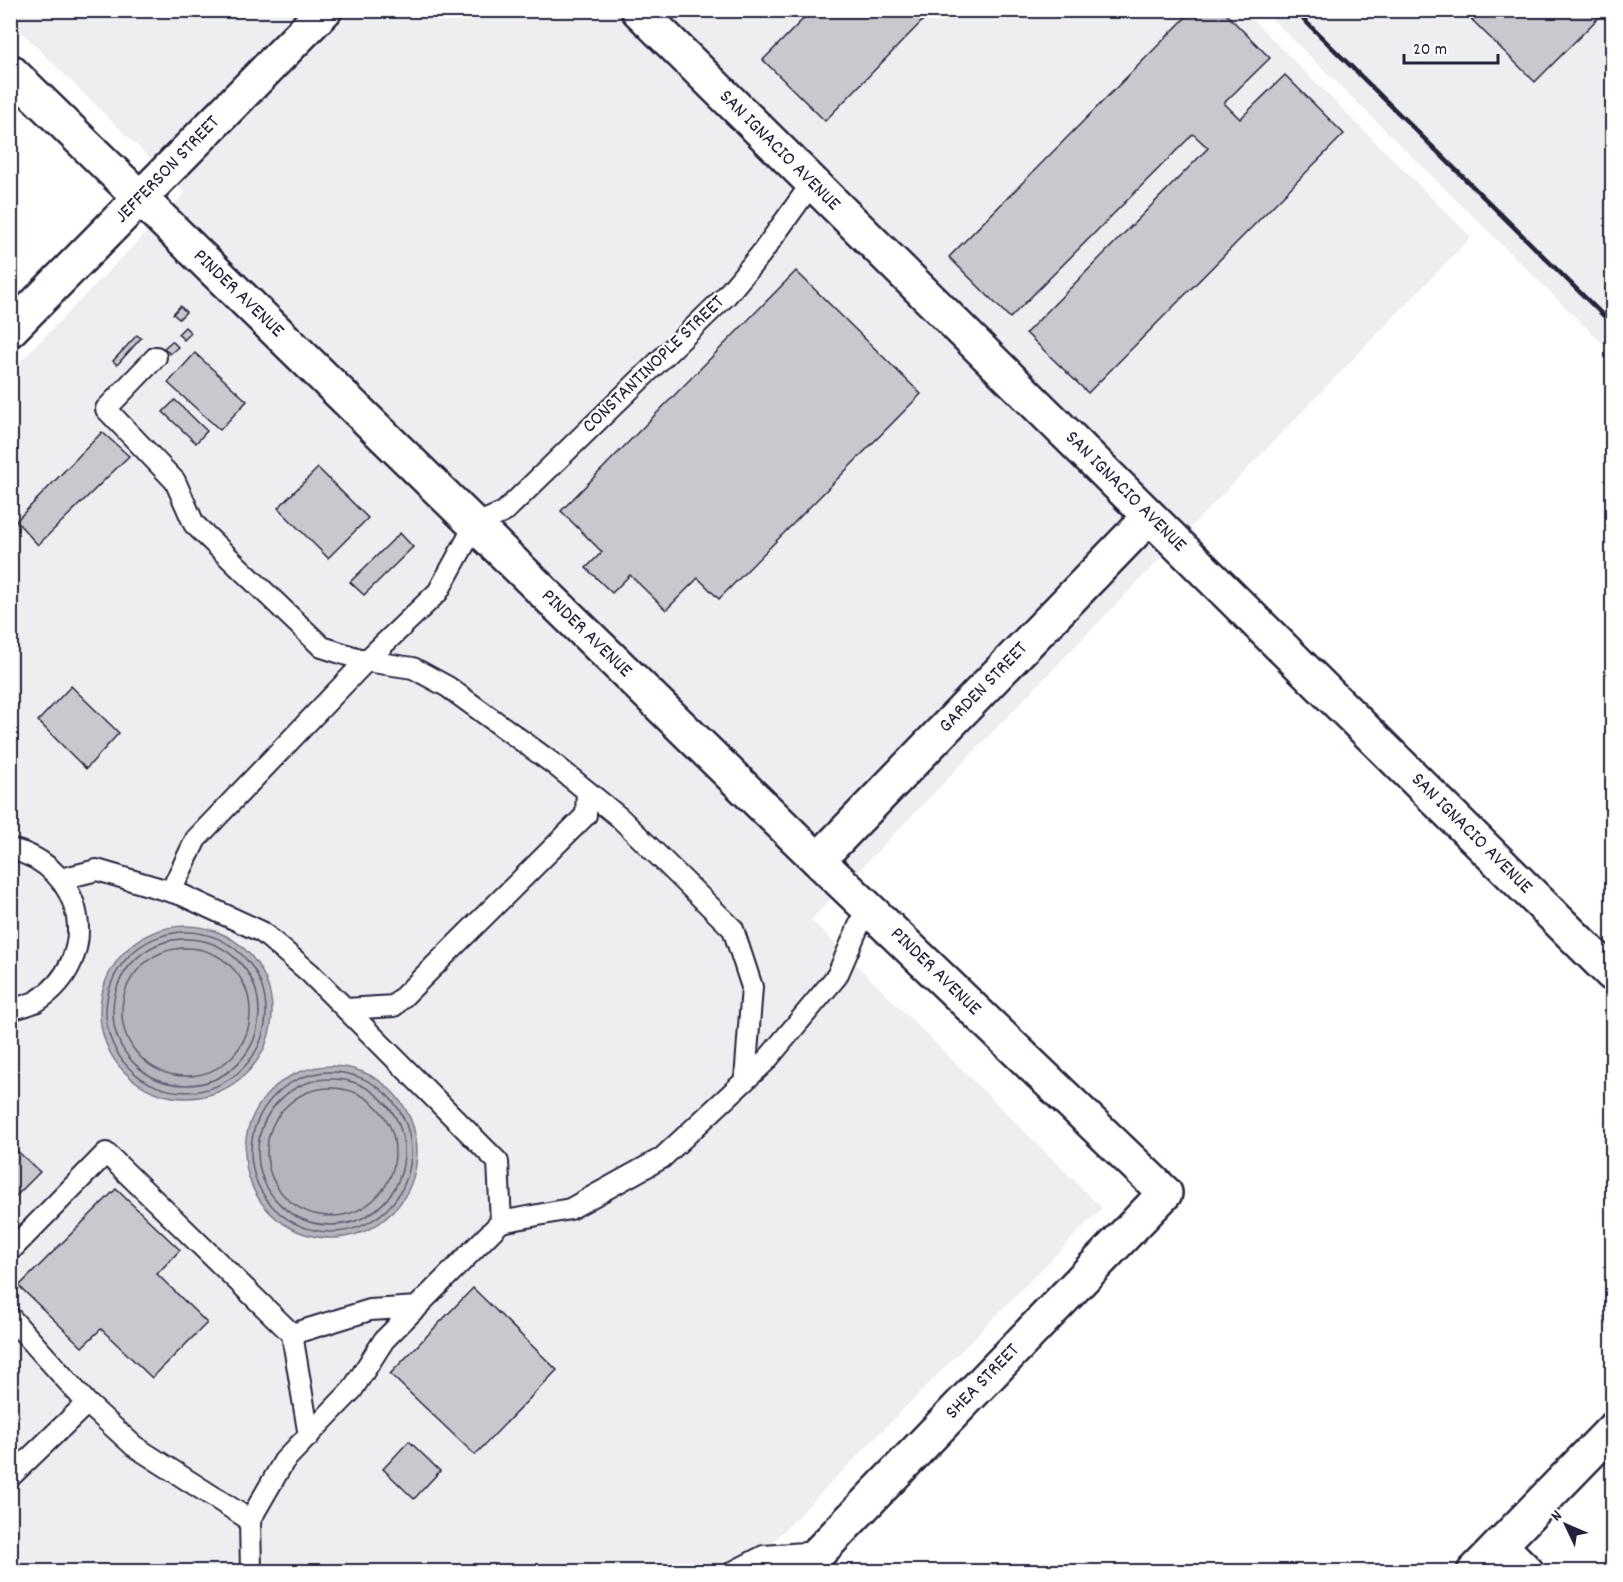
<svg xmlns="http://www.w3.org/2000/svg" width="1623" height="1582" viewBox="0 0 1623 1582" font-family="Dekko,sans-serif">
  <rect width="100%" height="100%" fill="#fff"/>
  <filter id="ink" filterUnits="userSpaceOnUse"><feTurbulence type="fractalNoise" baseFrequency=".0167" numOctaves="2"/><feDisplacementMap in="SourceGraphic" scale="12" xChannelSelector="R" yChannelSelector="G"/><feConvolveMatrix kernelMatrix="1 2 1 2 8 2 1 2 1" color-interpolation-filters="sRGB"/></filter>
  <g filter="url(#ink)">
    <path fill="#eeeef1" d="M 11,11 L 1244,11 L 1471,237 L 811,920 L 1102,1208 L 744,1571 L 11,1571 L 10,372 L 185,193 L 11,22 Z
      M 1264,11 L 1612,11 L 1612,353 Z"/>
    <path fill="#b4b4bc" stroke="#7a7a88" stroke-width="1.5" d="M100 1012a86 86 0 1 1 172 0a86 86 0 1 1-172 0Z
      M245 1152a86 86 0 1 1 172 0a86 86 0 1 1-172 0Z"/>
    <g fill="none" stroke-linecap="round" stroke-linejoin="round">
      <path stroke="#5c5c6f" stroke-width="1.5" d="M106 1012a80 80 0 1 1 160 0a80 80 0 1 1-160 0Z
        M113 1012a73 73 0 1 1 146 0a73 73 0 1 1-146 0Z
        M122 1012a64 64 0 1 1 128 0a64 64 0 1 1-128 0Z
        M251 1152a80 80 0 1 1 160 0a80 80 0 1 1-160 0Z
        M258 1152a73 73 0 1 1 146 0a73 73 0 1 1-146 0Z
        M267 1152a64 64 0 1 1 128 0a64 64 0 1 1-128 0Z"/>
    </g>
    <path fill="#c8c8cf" stroke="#22223b" stroke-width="1.5" d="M 812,10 L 933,10 L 825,121 L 763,60 Z
      M 1193,10 L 1222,10 L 1270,58 L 1224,103 L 1240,119 L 1285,75 L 1344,134 L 1088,393 L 1026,333 L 1208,148 L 1193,134 L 1010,318 L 949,257 Z
      M 1462,10 L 1606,10 L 1535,82 Z
      M 796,271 L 921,394 L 719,599 L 698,578 L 666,610 L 630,575 L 612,593 L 586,568 L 602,552 L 561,511 Z
      M 180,306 L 186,312 L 179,319 L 173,314 Z
      M 185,327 L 191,333 L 184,340 L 178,334 Z
      M 137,335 L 141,338 L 117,365 L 113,361 Z
      M 172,341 L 178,347 L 170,354 L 164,348 Z
      M 195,353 L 247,401 L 220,430 L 168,383 Z
      M 175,400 L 207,431 L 196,443 L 163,412 Z
      M 102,432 L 129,456 L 38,545 L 16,521 Z
      M 318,468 L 368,518 L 328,558 L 278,508 Z
      M 400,533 L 413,547 L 364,595 L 350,582 Z
      M 71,686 L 119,733 L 86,769 L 38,721 Z
      M 10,1144 L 40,1172 L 16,1196 L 10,1191 Z
      M 116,1189 L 180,1250 L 157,1274 L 207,1323 L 152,1378 L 101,1329 L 82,1347 L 19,1286 Z
      M 473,1288 L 557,1370 L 475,1455 L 390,1374 Z
      M 409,1441 L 440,1471 L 414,1499 L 383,1469 Z"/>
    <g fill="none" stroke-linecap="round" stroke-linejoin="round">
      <defs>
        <path id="service" d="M 156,357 L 106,409 L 175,481 L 194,524 L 322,647 L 366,661 L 413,668 L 448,687 L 555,765 L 619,817 L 733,929 L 752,987 L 745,1080
          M 10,849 C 86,866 103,959 37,1001 C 29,1005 19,1007 10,1010
          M 61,879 L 97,870 L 182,895 L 262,932 L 310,973 L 498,1162 L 501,1222 L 384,1340 L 352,1390 L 284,1461 L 250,1520 L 251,1572
          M 171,891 L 196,839 L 366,661 L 438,592 L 475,525 L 504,512 L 726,296 L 761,254 L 812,183
          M 346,1009 L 394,1006 L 586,815 L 587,791
          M 501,1222 L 570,1209 L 662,1158 L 765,1062 L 837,976 L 867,907
          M 10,1251 L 106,1153 L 292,1334 L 309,1436
          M 10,1317 L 87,1403 L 10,1477
          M 292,1334 L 370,1310 L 418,1307
          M 87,1403 L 134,1446 L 250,1520
          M 733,1572 L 764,1556 L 818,1552"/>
        <path id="minor" d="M 10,71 L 818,860 L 1165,1193 L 800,1572
          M 818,860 L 1149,517
          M 1500,1545 L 1527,1572
          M 1474,1572 L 1612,1430"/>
        <path id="tertiary" d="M 638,10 L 1612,974"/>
        <path id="secondary" d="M 10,330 L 325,10"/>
      </defs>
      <use href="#service" stroke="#22223b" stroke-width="24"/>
      <use href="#minor" stroke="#22223b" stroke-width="38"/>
      <use href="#tertiary" stroke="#22223b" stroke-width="38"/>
      <use href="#secondary" stroke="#22223b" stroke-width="38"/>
      <use href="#service" stroke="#fff" stroke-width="20"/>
      <use href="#minor" stroke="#fff" stroke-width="33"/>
      <use href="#tertiary" stroke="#fff" stroke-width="33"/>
      <use href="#secondary" stroke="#fff" stroke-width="33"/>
      <path stroke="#22223b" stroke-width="4.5" d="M 1294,10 L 1612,324"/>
    </g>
  </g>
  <g text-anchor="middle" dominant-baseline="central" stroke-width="4.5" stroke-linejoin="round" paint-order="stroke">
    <g font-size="20" fill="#22223b" stroke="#fff">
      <text transform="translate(779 151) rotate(45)">SAN IGNACIO AVENUE</text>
      <text transform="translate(168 170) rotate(-46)">JEFFERSON STREET</text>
      <text transform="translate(238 294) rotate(44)">PINDER AVENUE</text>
      <text transform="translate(654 365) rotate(-44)">CONSTANTINOPLE STREET</text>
      <text transform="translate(1125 492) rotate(45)">SAN IGNACIO AVENUE</text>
      <text transform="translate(586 634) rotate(44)">PINDER AVENUE</text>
      <text transform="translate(984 688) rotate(-46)">GARDEN STREET</text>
      <text transform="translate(1471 834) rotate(45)">SAN IGNACIO AVENUE</text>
      <text transform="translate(935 972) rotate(44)">PINDER AVENUE</text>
      <text transform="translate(983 1382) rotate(-46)">SHEA STREET</text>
    </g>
  </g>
  <rect width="1623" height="1582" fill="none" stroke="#fff" stroke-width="36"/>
  <rect x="18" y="18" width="1587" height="1546" fill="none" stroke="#22223b" stroke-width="2" filter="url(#ink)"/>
  <g transform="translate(1566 1525) rotate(314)" stroke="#ffffff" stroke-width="4.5" paint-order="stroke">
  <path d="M0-4.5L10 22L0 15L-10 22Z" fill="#22223b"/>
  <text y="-9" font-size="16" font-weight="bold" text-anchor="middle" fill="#22223b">N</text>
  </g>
  <path d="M1404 54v9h94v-9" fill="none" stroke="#22223b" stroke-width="3"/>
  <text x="1413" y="54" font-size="18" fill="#22223b" stroke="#ffffff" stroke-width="4.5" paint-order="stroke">20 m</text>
</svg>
